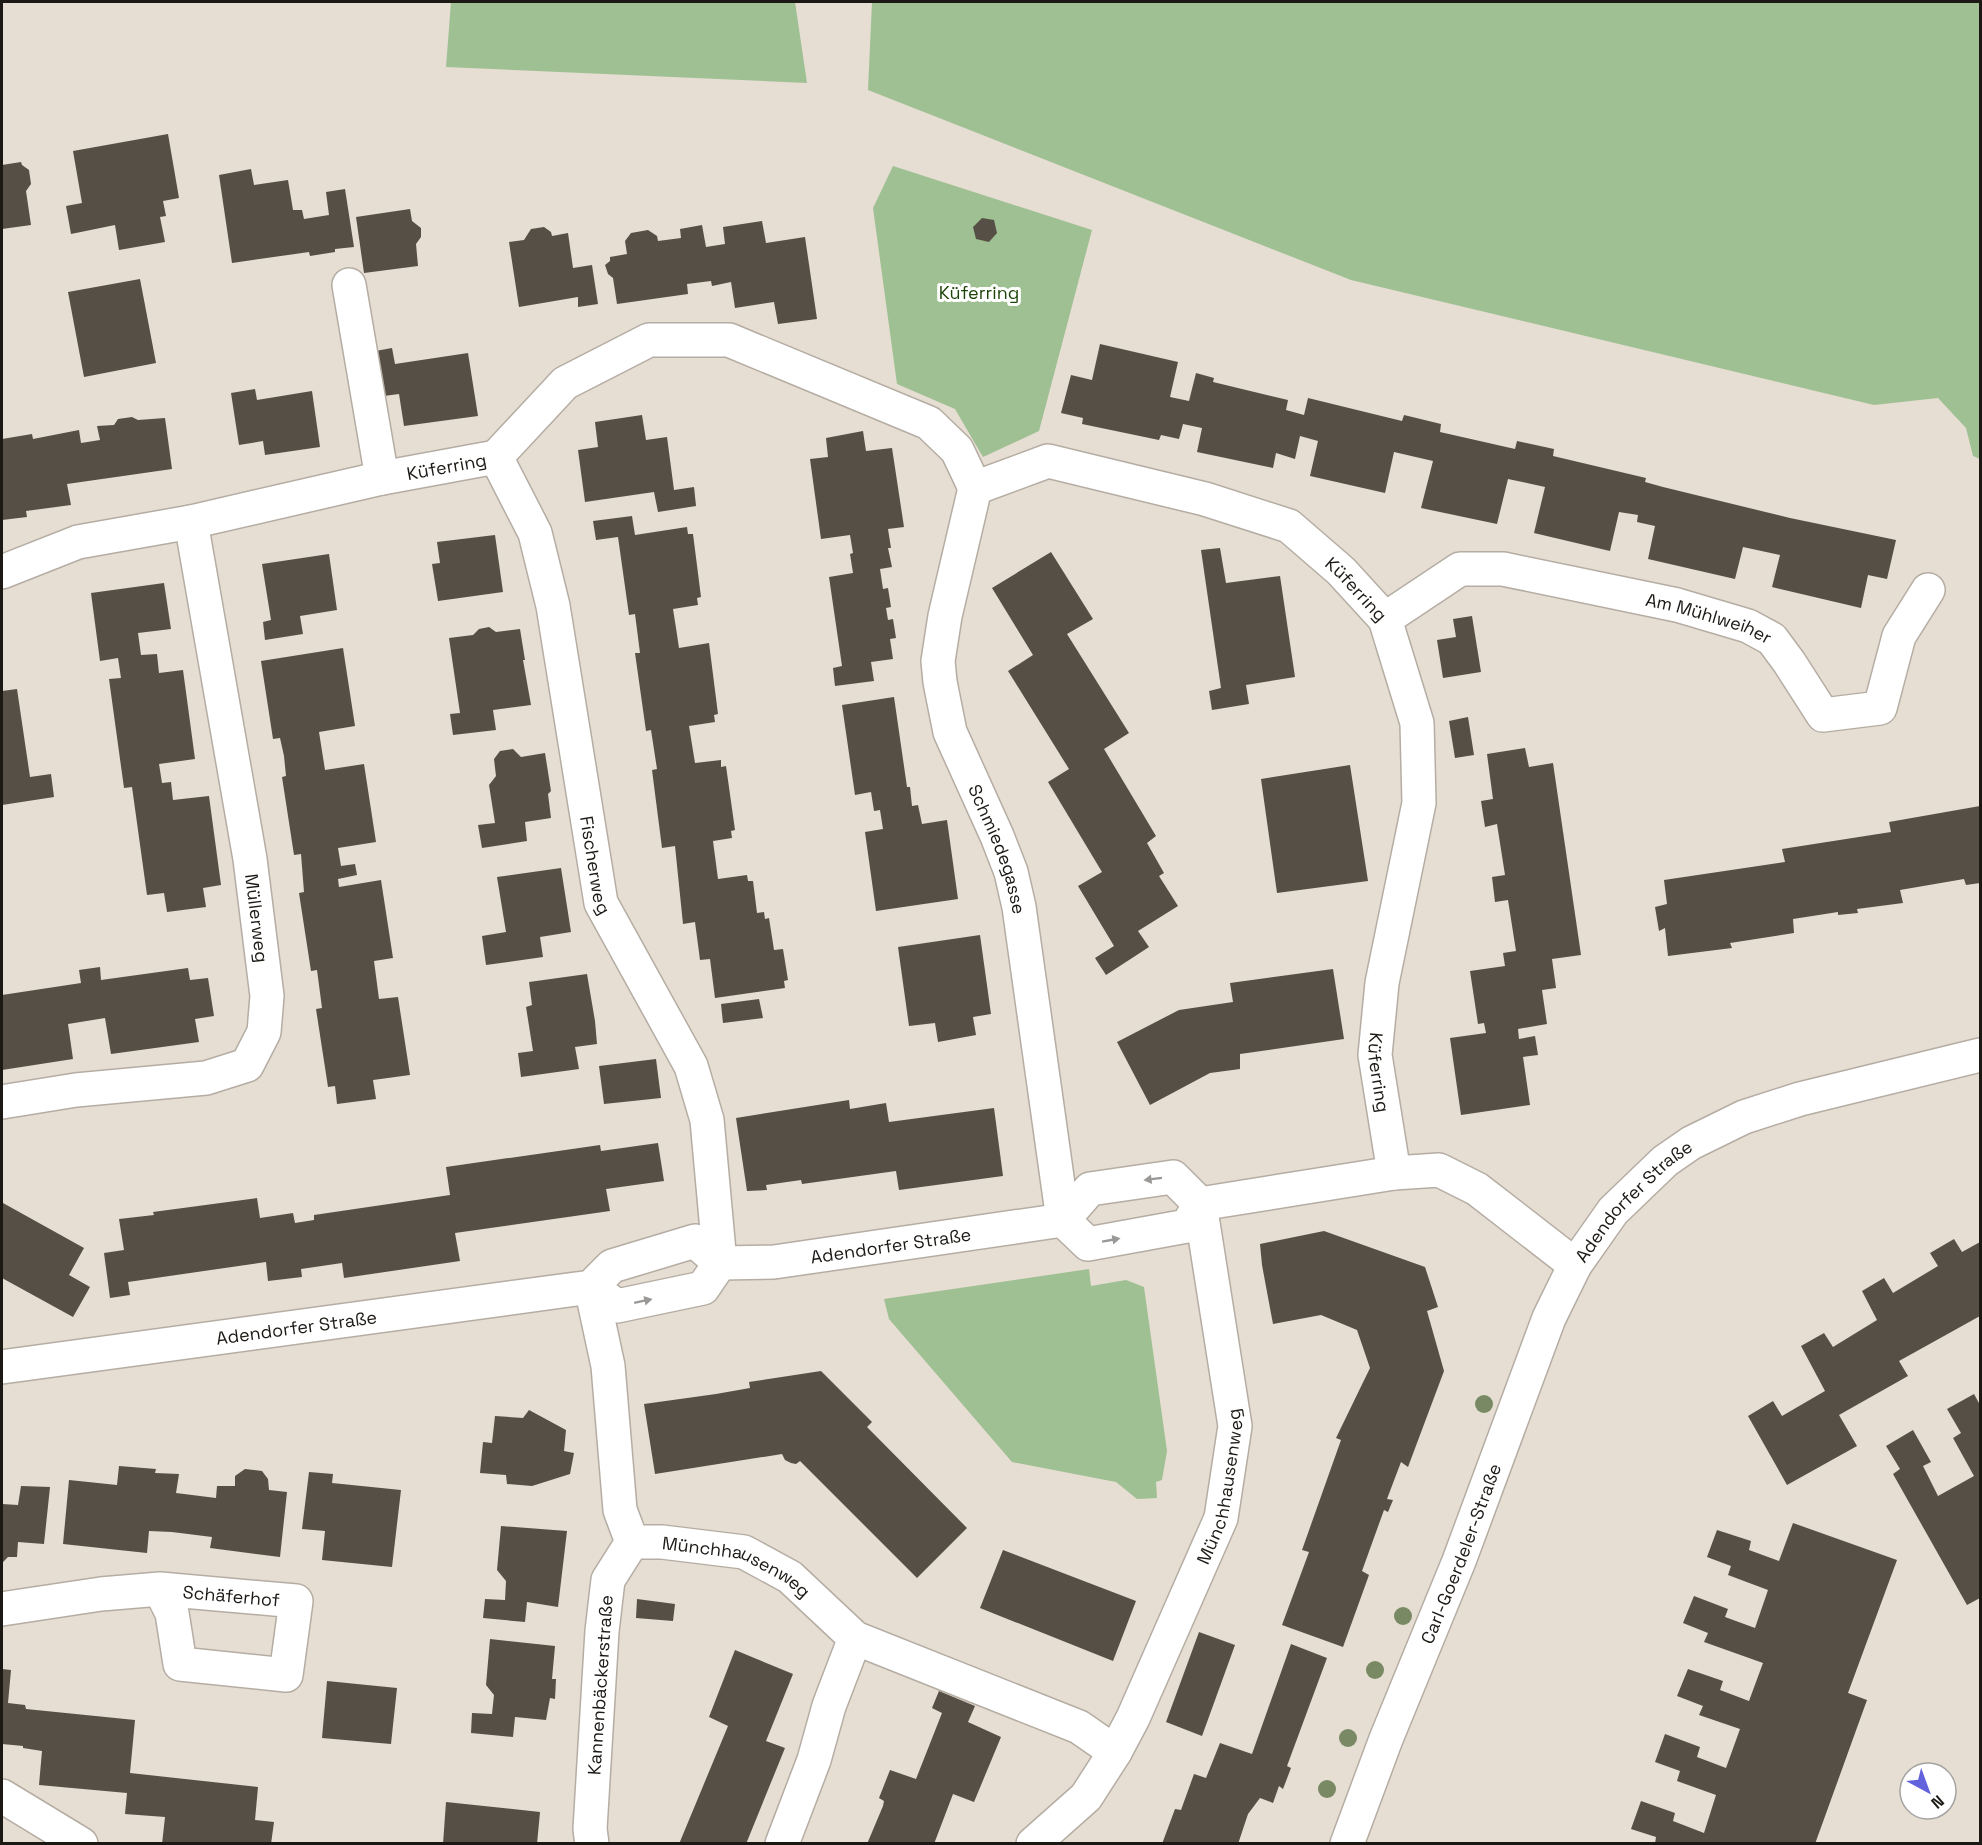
<svg xmlns="http://www.w3.org/2000/svg" width="1982" height="1845" viewBox="0 0 1982 1845" font-family="'Space Grotesk',sans-serif">
  <rect width="100%" height="100%" fill="#e6ddd3"/>
  <path fill="#9fc092" d="M 451,2 L 795,2 L 807,83 L 446,67 Z
    M 872,2 L 1980,2 L 1980,459 L 1973,456 L 1966,428 L 1938,398 L 1874,405 L 1351,280 L 868,90 Z
    M 893,166 L 1092,230 L 1039,431 L 983,457 L 955,409 L 897,384 L 873,208 Z
    M 1089,1269 L 1091,1286 L 1126,1280 L 1144,1287 L 1167,1451 L 1162,1480 L 1156,1482 L 1157,1498 L 1137,1499 L 1116,1482 L 1012,1462 L 889,1319 L 884,1299 Z"/>
  <path fill="#564f46" d="M 168,134 L 179,198 L 163,201 L 166,216 L 160,217 L 165,242 L 119,250 L 115,225 L 71,234 L 66,206 L 82,203 L 73,151 Z
    M 21,162 L 22,165 L 29,170 L 31,184 L 26,191 L 31,225 L 2,229 L 2,165 Z
    M 251,169 L 254,185 L 288,180 L 293,210 L 302,210 L 304,219 L 329,215 L 326,192 L 345,189 L 354,247 L 335,249 L 335,252 L 310,256 L 309,252 L 232,263 L 219,175 Z
    M 410,209 L 412,221 L 421,228 L 421,237 L 416,244 L 418,266 L 364,273 L 356,217 Z
    M 982,218 L 994,220 L 997,233 L 989,242 L 976,239 L 973,227 Z
    M 762,221 L 766,243 L 805,237 L 817,319 L 778,324 L 774,302 L 735,308 L 731,282 L 712,286 L 711,281 L 687,284 L 688,294 L 617,304 L 613,278 L 608,274 L 605,265 L 610,261 L 610,257 L 627,254 L 625,241 L 631,233 L 648,230 L 657,236 L 658,241 L 681,238 L 680,229 L 702,225 L 706,247 L 725,244 L 723,227 Z
    M 544,227 L 551,232 L 552,236 L 568,233 L 573,268 L 592,265 L 598,304 L 578,307 L 578,297 L 519,307 L 509,242 L 524,240 L 531,229 Z
    M 140,279 L 156,363 L 84,377 L 68,292 Z
    M 1100,344 L 1178,362 L 1170,397 L 1189,401 L 1196,373 L 1214,378 L 1213,382 L 1288,400 L 1286,410 L 1304,415 L 1308,398 L 1402,421 L 1404,415 L 1441,424 L 1440,432 L 1515,449 L 1517,441 L 1554,449 L 1553,456 L 1646,478 L 1645,482 L 1663,487 L 1790,518 L 1896,540 L 1887,579 L 1868,575 L 1861,608 L 1772,587 L 1780,555 L 1743,547 L 1735,579 L 1648,559 L 1655,526 L 1637,522 L 1638,515 L 1619,512 L 1610,551 L 1534,533 L 1545,487 L 1527,483 L 1508,479 L 1497,524 L 1421,508 L 1433,461 L 1394,452 L 1385,493 L 1310,476 L 1318,441 L 1300,436 L 1295,459 L 1276,453 L 1273,468 L 1197,452 L 1202,428 L 1183,424 L 1179,439 L 1161,435 L 1159,440 L 1082,424 L 1083,418 L 1061,413 L 1071,375 L 1092,380 Z
    M 392,348 L 395,364 L 468,353 L 478,416 L 404,426 L 399,394 L 376,397 L 370,352 Z
    M 255,389 L 257,400 L 312,391 L 320,447 L 265,455 L 263,441 L 239,445 L 231,393 Z
    M 642,415 L 646,440 L 667,437 L 674,490 L 694,487 L 696,506 L 658,512 L 654,492 L 585,502 L 578,450 L 598,447 L 595,422 Z
    M 132,417 L 138,420 L 165,418 L 172,469 L 67,484 L 71,505 L 26,511 L 27,517 L 2,520 L 2,439 L 32,434 L 33,439 L 79,430 L 81,443 L 100,440 L 97,426 L 114,425 L 118,419 Z
    M 863,431 L 866,451 L 892,448 L 904,527 L 888,529 L 891,548 L 888,548 L 892,567 L 880,569 L 883,589 L 888,588 L 891,607 L 886,608 L 888,620 L 893,619 L 896,638 L 890,639 L 893,659 L 871,662 L 874,681 L 835,686 L 833,668 L 842,666 L 829,577 L 853,573 L 850,554 L 853,553 L 850,535 L 821,539 L 810,459 L 828,457 L 826,438 Z
    M 632,516 L 635,535 L 687,527 L 688,534 L 693,534 L 701,597 L 697,598 L 698,605 L 673,609 L 676,628 L 679,648 L 709,643 L 718,714 L 714,715 L 715,722 L 689,726 L 695,763 L 721,760 L 721,767 L 726,766 L 735,830 L 731,831 L 732,838 L 713,841 L 718,879 L 747,875 L 748,881 L 753,881 L 757,913 L 764,912 L 765,919 L 769,918 L 774,950 L 783,949 L 788,980 L 784,981 L 785,988 L 715,998 L 710,959 L 700,960 L 695,922 L 683,924 L 675,846 L 662,848 L 652,770 L 657,769 L 651,730 L 646,731 L 635,653 L 640,653 L 635,614 L 629,615 L 618,537 L 596,540 L 593,521 Z
    M 495,535 L 503,592 L 438,601 L 432,564 L 440,563 L 437,542 Z
    M 1220,548 L 1226,583 L 1280,576 L 1295,677 L 1246,685 L 1249,704 L 1212,710 L 1209,691 L 1221,688 L 1201,550 Z
    M 1051,552 L 1093,619 L 1067,634 L 1129,733 L 1104,749 L 1156,836 L 1147,843 L 1164,873 L 1159,876 L 1178,906 L 1138,931 L 1149,947 L 1106,975 L 1095,958 L 1114,946 L 1078,886 L 1102,872 L 1048,782 L 1069,769 L 1008,671 L 1033,655 L 992,588 Z
    M 329,554 L 337,610 L 300,616 L 303,634 L 265,640 L 263,622 L 271,620 L 262,564 Z
    M 164,583 L 171,629 L 138,633 L 141,655 L 157,654 L 159,673 L 183,670 L 195,759 L 159,764 L 162,783 L 171,782 L 173,800 L 209,796 L 221,885 L 203,888 L 206,907 L 167,912 L 164,893 L 147,895 L 132,787 L 124,788 L 109,679 L 121,678 L 118,658 L 100,661 L 91,593 Z
    M 1472,616 L 1481,672 L 1443,678 L 1437,640 L 1456,637 L 1453,619 Z
    M 489,627 L 496,632 L 520,629 L 525,660 L 523,660 L 531,705 L 493,710 L 496,730 L 453,735 L 450,714 L 460,713 L 449,638 L 473,635 L 479,629 Z
    M 343,648 L 355,726 L 319,732 L 325,770 L 364,764 L 376,842 L 338,848 L 341,866 L 355,864 L 357,875 L 338,879 L 339,887 L 381,880 L 393,958 L 374,961 L 379,999 L 398,997 L 410,1075 L 373,1080 L 376,1099 L 337,1104 L 335,1086 L 328,1087 L 316,1009 L 322,1008 L 317,970 L 311,971 L 299,893 L 304,892 L 301,854 L 294,855 L 282,777 L 286,776 L 284,756 L 280,738 L 273,739 L 261,661 Z
    M 17,689 L 30,777 L 51,774 L 54,797 L 2,805 L 2,691 Z
    M 894,697 L 907,787 L 910,787 L 912,806 L 918,805 L 922,824 L 947,820 L 958,899 L 876,911 L 865,832 L 883,829 L 880,810 L 874,811 L 871,792 L 855,795 L 842,705 Z
    M 1468,717 L 1474,755 L 1455,758 L 1449,721 Z
    M 1525,748 L 1529,767 L 1553,763 L 1581,955 L 1552,959 L 1556,988 L 1542,990 L 1547,1024 L 1518,1029 L 1519,1039 L 1535,1036 L 1538,1055 L 1523,1057 L 1530,1105 L 1461,1115 L 1450,1038 L 1486,1033 L 1484,1023 L 1478,1024 L 1470,971 L 1505,966 L 1503,953 L 1516,951 L 1508,900 L 1495,902 L 1492,877 L 1505,875 L 1497,824 L 1485,827 L 1481,801 L 1493,799 L 1487,754 Z
    M 513,749 L 521,757 L 545,753 L 551,791 L 548,794 L 551,818 L 525,822 L 527,841 L 482,848 L 478,825 L 495,823 L 489,785 L 496,776 L 494,759 L 500,751 Z
    M 1350,765 L 1368,881 L 1277,893 L 1261,779 Z
    M 1980,806 L 1980,883 L 1966,885 L 1964,879 L 1900,890 L 1903,903 L 1857,909 L 1858,913 L 1838,915 L 1838,912 L 1793,919 L 1794,933 L 1730,943 L 1732,948 L 1668,956 L 1665,928 L 1659,931 L 1655,907 L 1667,904 L 1664,880 L 1785,862 L 1782,849 L 1891,832 L 1889,822 Z
    M 561,868 L 571,932 L 540,937 L 543,957 L 486,965 L 482,936 L 506,932 L 497,877 Z
    M 980,935 L 991,1014 L 973,1017 L 976,1035 L 938,1042 L 935,1023 L 909,1026 L 898,947 Z
    M 100,967 L 101,980 L 188,968 L 190,980 L 208,978 L 214,1016 L 195,1019 L 199,1042 L 111,1054 L 105,1018 L 68,1024 L 73,1059 L 2,1070 L 2,995 L 81,983 L 79,970 Z
    M 1333,969 L 1344,1039 L 1240,1054 L 1240,1069 L 1210,1073 L 1150,1105 L 1117,1042 L 1179,1010 L 1233,1002 L 1230,983 Z
    M 587,974 L 595,1021 L 597,1044 L 575,1047 L 579,1069 L 521,1077 L 518,1053 L 533,1051 L 526,1007 L 532,1005 L 529,982 Z
    M 759,999 L 763,1018 L 723,1023 L 721,1004 Z
    M 656,1059 L 661,1098 L 604,1104 L 599,1066 Z
    M 849,1100 L 850,1109 L 886,1103 L 889,1122 L 994,1108 L 1003,1176 L 899,1190 L 896,1171 L 802,1184 L 801,1180 L 766,1185 L 767,1190 L 747,1191 L 736,1118 Z
    M 658,1143 L 664,1181 L 606,1189 L 610,1211 L 455,1233 L 460,1261 L 344,1278 L 342,1263 L 301,1269 L 302,1277 L 268,1281 L 266,1262 L 128,1282 L 130,1295 L 110,1298 L 104,1253 L 124,1250 L 119,1219 L 154,1215 L 153,1212 L 257,1198 L 260,1218 L 293,1213 L 295,1223 L 314,1220 L 314,1215 L 450,1195 L 446,1167 L 600,1145 L 601,1151 Z
    M 3,1203 L 84,1248 L 69,1275 L 90,1287 L 73,1317 L 2,1278 L 2,1207 Z
    M 1324,1231 L 1425,1267 L 1438,1307 L 1427,1311 L 1444,1371 L 1408,1467 L 1401,1462 L 1387,1499 L 1393,1500 L 1388,1512 L 1384,1510 L 1362,1571 L 1369,1575 L 1343,1647 L 1282,1625 L 1309,1552 L 1302,1550 L 1341,1440 L 1336,1438 L 1370,1368 L 1357,1330 L 1321,1315 L 1273,1324 L 1262,1265 L 1260,1244 Z
    M 1954,1239 L 1962,1252 L 1980,1242 L 1980,1316 L 1899,1361 L 1908,1376 L 1839,1415 L 1857,1446 L 1787,1485 L 1748,1416 L 1773,1401 L 1782,1416 L 1825,1391 L 1801,1346 L 1824,1333 L 1833,1347 L 1877,1320 L 1862,1291 L 1884,1278 L 1893,1293 L 1938,1266 L 1930,1253 Z
    M 821,1371 L 872,1422 L 867,1427 L 967,1528 L 917,1578 L 800,1461 L 796,1464 L 791,1463 L 785,1460 L 782,1454 L 655,1474 L 644,1404 L 716,1394 L 750,1388 L 749,1382 Z
    M 1974,1394 L 1980,1405 L 1980,1598 L 1967,1605 L 1893,1474 L 1900,1469 L 1886,1446 L 1913,1430 L 1931,1462 L 1923,1466 L 1938,1496 L 1974,1476 L 1953,1438 L 1961,1433 L 1947,1409 Z
    M 529,1410 L 566,1430 L 564,1451 L 574,1453 L 570,1474 L 532,1486 L 507,1484 L 506,1475 L 480,1473 L 483,1442 L 492,1443 L 495,1416 L 523,1418 Z
    M 119,1466 L 156,1469 L 155,1473 L 179,1474 L 176,1493 L 216,1498 L 217,1486 L 235,1486 L 235,1476 L 245,1469 L 262,1471 L 268,1479 L 269,1490 L 287,1492 L 280,1557 L 210,1548 L 212,1537 L 172,1532 L 149,1531 L 147,1553 L 63,1544 L 69,1480 L 117,1485 Z
    M 309,1472 L 333,1474 L 332,1483 L 401,1490 L 392,1567 L 322,1560 L 325,1531 L 302,1529 Z
    M 21,1486 L 50,1487 L 44,1544 L 18,1542 L 17,1557 L 8,1557 L 2,1563 L 2,1504 L 18,1505 Z
    M 1793,1523 L 1897,1560 L 1848,1693 L 1867,1700 L 1815,1844 L 1655,1844 L 1656,1837 L 1631,1829 L 1641,1801 L 1675,1813 L 1673,1821 L 1704,1833 L 1716,1795 L 1677,1781 L 1680,1771 L 1655,1762 L 1665,1734 L 1700,1747 L 1697,1757 L 1726,1768 L 1740,1729 L 1699,1715 L 1703,1706 L 1677,1696 L 1688,1669 L 1723,1681 L 1720,1690 L 1749,1701 L 1763,1663 L 1704,1642 L 1708,1633 L 1683,1623 L 1694,1596 L 1728,1609 L 1725,1617 L 1755,1628 L 1768,1590 L 1728,1575 L 1731,1566 L 1707,1557 L 1717,1530 L 1751,1541 L 1749,1550 L 1779,1561 Z
    M 501,1526 L 567,1531 L 558,1607 L 527,1602 L 525,1622 L 483,1618 L 485,1599 L 505,1600 L 506,1581 L 497,1570 Z
    M 1003,1550 L 1136,1601 L 1113,1661 L 980,1608 Z
    M 637,1599 L 675,1604 L 673,1621 L 636,1618 Z
    M 1199,1632 L 1235,1645 L 1202,1736 L 1166,1722 Z
    M 490,1639 L 555,1646 L 552,1679 L 556,1679 L 555,1699 L 550,1698 L 546,1720 L 515,1717 L 513,1737 L 471,1733 L 472,1713 L 492,1714 L 494,1695 L 486,1685 Z
    M 1291,1644 L 1327,1658 L 1287,1766 L 1291,1768 L 1283,1789 L 1279,1786 L 1273,1803 L 1260,1798 L 1248,1814 L 1238,1844 L 1162,1844 L 1175,1809 L 1181,1810 L 1194,1774 L 1206,1778 L 1220,1743 L 1252,1754 Z
    M 735,1650 L 793,1674 L 766,1741 L 785,1748 L 746,1844 L 679,1844 L 728,1726 L 709,1717 Z
    M 2,1669 L 11,1670 L 8,1703 L 25,1705 L 26,1709 L 135,1720 L 130,1773 L 258,1787 L 255,1820 L 274,1822 L 271,1844 L 162,1844 L 165,1817 L 125,1814 L 127,1793 L 39,1785 L 42,1751 L 23,1748 L 23,1746 L 2,1744 Z
    M 327,1681 L 397,1688 L 391,1744 L 322,1738 Z
    M 939,1691 L 975,1706 L 968,1722 L 1001,1737 L 974,1802 L 953,1794 L 934,1844 L 867,1844 L 883,1806 L 884,1801 L 879,1798 L 890,1770 L 916,1779 L 942,1713 L 932,1708 Z
    M 446,1802 L 540,1812 L 537,1844 L 443,1844 Z"/>
  <g fill="none" stroke-linecap="round" stroke-linejoin="round">
    <defs>
      <g id="minor">
        <path d="M 349,285 L 382,478"/>
        <path id="s1" d="M 496,457 L 535,533 L 553,606 L 601,903 L 691,1066 L 707,1120 L 720,1263"/>
        <path id="s2" d="M 975,488 L 1048,461 L 1205,499 L 1289,526 L 1341,571 L 1385,619 L 1417,723 L 1419,803 L 1382,983 L 1375,1055 L 1394,1173"/>
        <path id="s3" d="M 975,488 L 945,616 L 938,661 L 940,682 L 950,732 L 997,836 L 1011,872 L 1019,907 L 1063,1220"/>
        <path id="s4" d="M 2,572 L 78,542 L 191,522 L 382,478 L 496,457 L 565,383 L 649,340 L 729,340 L 929,423 L 957,450 L 975,488"/>
        <path id="s5" d="M 1385,619 L 1460,569 L 1503,569 L 1677,605 L 1748,626 L 1772,639 L 1789,662 L 1823,715 L 1880,708 L 1899,636 L 1928,590"/>
        <path d="M 2,1102 L 76,1090 L 206,1078 L 247,1065 L 264,1032 L 267,996 L 250,859 L 191,522"/>
        <path d="M 1200,1204 L 1394,1173 L 1439,1170 L 1477,1189 L 1575,1265"/>
        <path d="M 1063,1220 L 1088,1244 L 1187,1226 L 1200,1204"/>
        <path d="M 591,1287 L 608,1366 L 620,1510 L 632,1542 L 608,1580 L 602,1631 L 590,1829 L 592,1844"/>
        <path d="M 591,1287 L 617,1306 L 703,1288 L 720,1263"/>
        <path id="s6" d="M 2,1367 L 591,1287 L 612,1266 L 695,1241 L 720,1263 L 774,1262 L 1063,1220 L 1090,1189 L 1173,1177 L 1200,1204"/>
        <path id="s7" d="M 632,1542 L 662,1542 L 744,1552 L 790,1577 L 855,1638 L 1079,1727 L 1115,1752"/>
        <path id="s8" d="M 2,1609 L 101,1594 L 160,1589 L 296,1601 L 286,1675 L 180,1664 L 172,1613 L 160,1589"/>
        <path d="M 2,1796 L 81,1844"/>
        <path d="M 782,1844 L 814,1760 L 829,1706 L 855,1638"/>
        <path id="s9" d="M 1033,1844 L 1086,1797 L 1115,1752 L 1133,1718 L 1221,1518 L 1235,1426 L 1200,1204"/>
        <path id="s10" d="M 1347,1844 L 1386,1739 L 1459,1561 L 1549,1318 L 1575,1265 L 1613,1211 L 1665,1161 L 1691,1143 L 1744,1117 L 1800,1099 L 1980,1055"/>
      </g>
    </defs>
    <use href="#minor" stroke="#b5ada3" stroke-width="36"/>
    <use href="#minor" stroke="#fff" stroke-width="33"/>
  </g>
  <g fill="#788964">
    <circle cx="1484" cy="1404" r="9"/>
    <circle cx="1403" cy="1616" r="9"/>
    <circle cx="1375" cy="1670" r="9"/>
    <circle cx="1348" cy="1738" r="9"/>
    <circle cx="1327" cy="1789" r="9"/>
  </g>
  <defs><path id="oneway-solid" d="M-6-.8H1V-3.2L6.5 0L1 3.2V.8H-6Z" transform="scale(1.5)"/></defs>
  <g fill="#999896">
    <use href="#oneway-solid" transform="translate(1153 1179) rotate(173)"/>
    <use href="#oneway-solid" transform="translate(1111 1240) rotate(-10)"/>
    <use href="#oneway-solid" transform="translate(643 1301) rotate(-12)"/>
  </g>
  <g text-anchor="middle" dominant-baseline="central" stroke-width="6" stroke-linejoin="round" paint-order="stroke">
    <g font-size="18" fill="#1e4509" stroke="#fff">
      <text x="979" y="292">Küferring</text>
    </g>
    <g font-size="18" fill="#1c1915" stroke="#fff">
      <text stroke="none"><textPath href="#s4" startOffset="458">Küferring</textPath></text>
      <text stroke="none"><textPath href="#s2" startOffset="420">Küferring</textPath></text>
      <text stroke="none"><textPath href="#s5" startOffset="345">Am Mühlweiher</textPath></text>
      <text stroke="none"><textPath href="#s3" startOffset="376">Schmiedegasse</textPath></text>
      <text stroke="none"><textPath href="#s1" startOffset="423">Fischerweg</textPath></text>
      <text transform="translate(257 918) rotate(83)">Müllerweg</text>
      <text stroke="none"><textPath href="#s2" startOffset="924">Küferring</textPath></text>
      <text stroke="none"><textPath href="#s10" startOffset="710">Adendorfer Straße</textPath></text>
      <text stroke="none"><textPath href="#s6" startOffset="916">Adendorfer Straße</textPath></text>
      <text stroke="none"><textPath href="#s6" startOffset="297">Adendorfer Straße</textPath></text>
      <text stroke="none"><textPath href="#s9" startOffset="412">Münchhausenweg</textPath></text>
      <text stroke="none"><textPath href="#s10" startOffset="312">Carl-Goerdeler-Straße</textPath></text>
      <text stroke="none"><textPath href="#s7" startOffset="110">Münchhausenweg</textPath></text>
      <text stroke="none"><textPath href="#s8" startOffset="231">Schäferhof</textPath></text>
      <text transform="translate(600 1685) rotate(-86)">Kannenbäckerstraße</text>
    </g>
  </g>
  <rect width="1982" height="1845" fill="none" stroke="#1c1915" stroke-width="6"/>
  <g transform="translate(1928 1791) rotate(139)"><circle r="28" fill="#ffffff" stroke="#a4a3a1" stroke-width="1.5"/>
  <path d="M0-4.5L10 22L0 15L-10 22Z" fill="#6263dc"/>
  <text y="-9" font-size="16" font-weight="bold" text-anchor="middle" fill="#1c1915">N</text>
  </g>
</svg>
